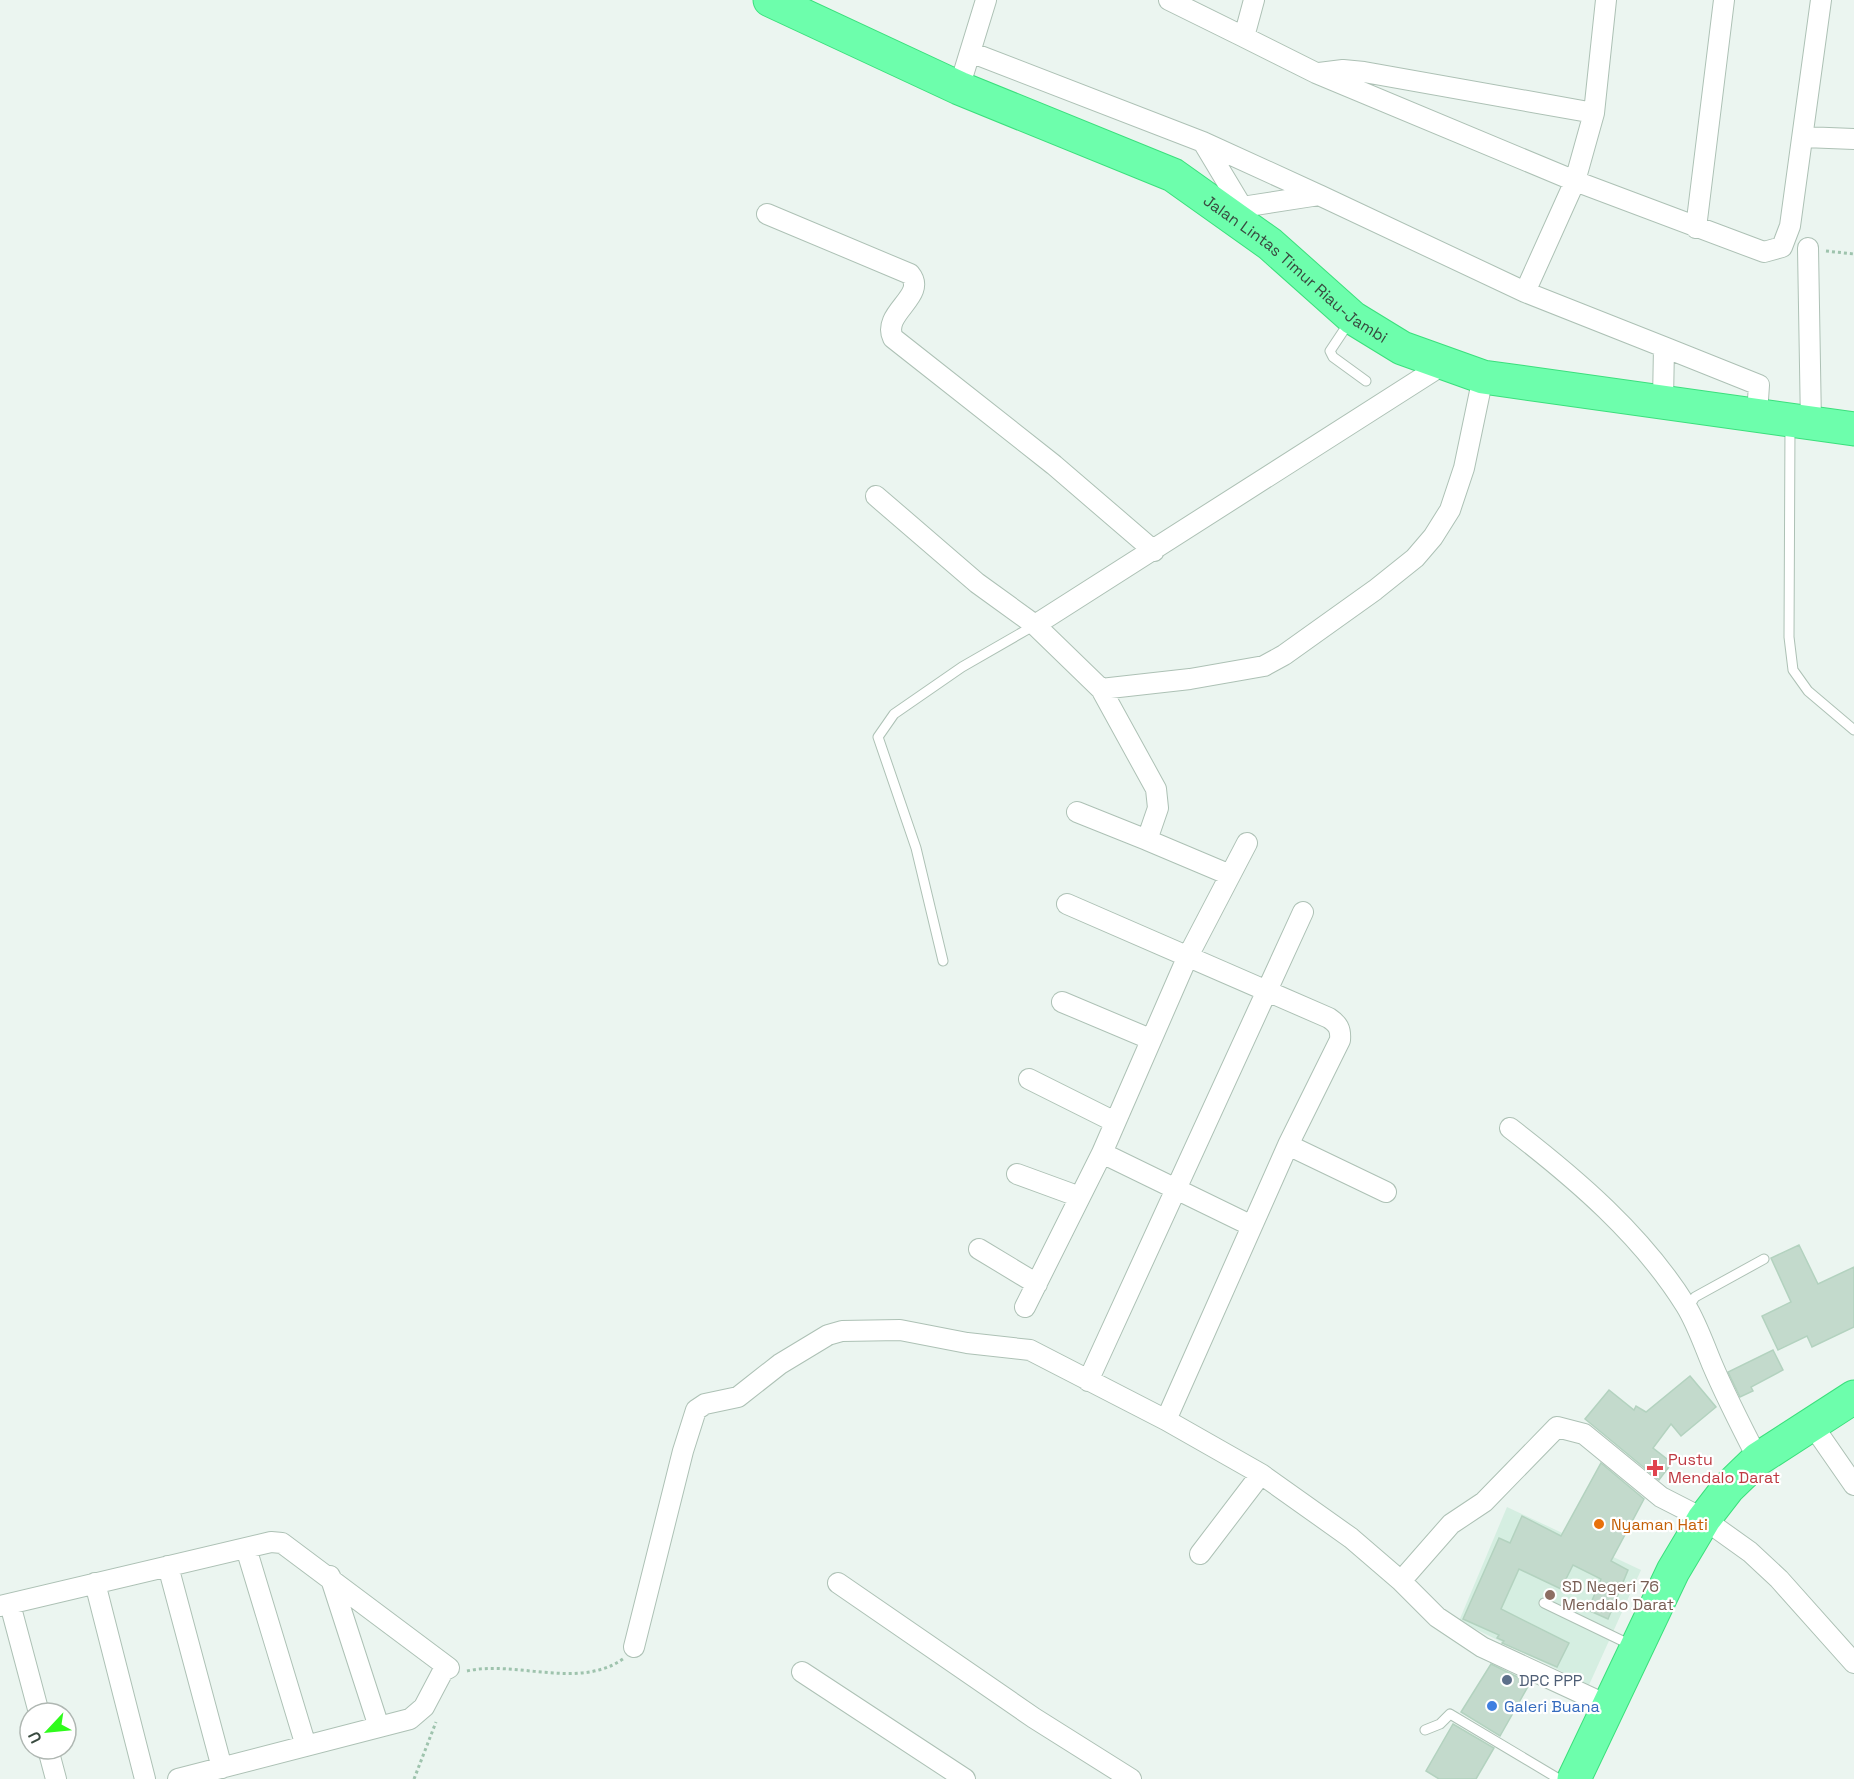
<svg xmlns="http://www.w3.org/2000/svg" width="1854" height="1779" viewBox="0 0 1854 1779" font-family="'Space Grotesk',sans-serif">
  <rect width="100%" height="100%" fill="#ebf5f0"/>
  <path fill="#d5eee1" d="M 1507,1507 L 1641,1570 L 1589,1685 L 1459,1621 Z"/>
  <path fill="#c3dacc" stroke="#b3d2bf" stroke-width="1.5" d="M 1799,1245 L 1818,1284 L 1854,1267 L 1854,1327 L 1812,1347 L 1807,1336 L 1778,1350 L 1762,1316 L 1791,1302 L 1771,1258 Z
    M 1773,1350 L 1783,1370 L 1751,1387 L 1753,1391 L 1740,1397 L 1728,1372 Z
    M 1690,1376 L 1716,1407 L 1681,1436 L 1671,1424 L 1653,1448 L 1672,1463 L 1659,1480 L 1585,1419 L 1609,1390 L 1634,1410 L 1636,1406 L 1646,1412 Z
    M 1601,1463 L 1644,1499 L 1611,1561 L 1628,1570 L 1608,1619 L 1588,1610 L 1601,1579 L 1573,1565 L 1561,1589 L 1519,1569 L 1501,1609 L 1569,1643 L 1557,1667 L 1502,1643 L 1504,1641 L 1497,1638 L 1499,1635 L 1463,1619 L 1499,1538 L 1510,1543 L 1522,1516 L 1561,1536 Z
    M 1491,1664 L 1530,1683 L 1500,1736 L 1461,1712 Z
    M 1453,1724 L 1494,1748 L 1476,1779 L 1439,1779 L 1426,1771 Z"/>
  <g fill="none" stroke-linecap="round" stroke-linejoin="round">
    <defs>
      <path id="lane" d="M 1350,321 L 1330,351 L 1333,357 L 1366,381
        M 1790,426 L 1789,637 L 1793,670 L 1808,691 L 1854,730
        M 943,961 L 916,848 L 878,737 L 894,714 L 962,667 L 1035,625
        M 1687,1309 L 1695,1297 L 1764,1259
        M 1544,1603 L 1631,1645
        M 1425,1730 L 1440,1724 L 1450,1714 L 1559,1779"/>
      <path id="street" d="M 1169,0 L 1244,37 L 1254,0
        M 1244,37 L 1316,73 L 1575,181 L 1764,252 L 1782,247 L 1790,226 L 1821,0
        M 970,52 L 1203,142 L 1319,195
        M 1319,73 L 1343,70 L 1364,72 L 1594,113
        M 959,88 L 986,0
        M 1804,137 L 1854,139
        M 1203,142 L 1242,207
        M 767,214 L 910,274 C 928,296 881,313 893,338 L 1054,465 L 1154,551
        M 1236,218 L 1242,207 L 1319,195 L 1525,292 L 1664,347 L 1663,400
        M 1696,228 L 1724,0
        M 1808,248 L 1811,424
        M 1525,292 L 1575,181 L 1594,113 L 1606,0
        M 1664,347 L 1759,385 L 1757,414
        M 876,496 L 977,583 L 1035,625 L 1444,364
        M 1035,625 L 1101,689 L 1190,679 L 1264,666 L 1284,655 L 1375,590 L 1415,558 L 1433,537 L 1450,510 L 1464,468 L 1483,377
        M 1101,689 L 1156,789 L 1158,808 L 1147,840 L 1230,875
        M 1077,812 L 1147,840
        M 1067,904 L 1329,1018 C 1338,1024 1341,1029 1340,1040 L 1288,1145 L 1166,1420
        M 1062,1002 L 1150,1039
        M 1029,1079 L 1115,1122
        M 1510,1128 C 1575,1178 1642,1235 1686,1306 C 1697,1324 1704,1345 1712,1364 C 1726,1397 1742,1428 1758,1459
        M 1288,1145 L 1386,1192
        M 1102,1153 L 1252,1226
        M 1017,1174 L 1080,1197
        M 979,1249 L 1037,1284
        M 1025,1307 L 1102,1153 L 1187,958 L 1247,843
        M 1088,1381 L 1303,912
        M 1811,1423 L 1854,1485
        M 246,1548 L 306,1746
        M 1200,1554 L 1261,1474
        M 168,1566 L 222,1768
        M 330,1576 L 379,1727
        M 1401,1581 L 1451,1524 L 1484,1502 L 1557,1427 L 1584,1434 L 1661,1497 L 1704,1519 L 1750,1552 L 1779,1579 L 1854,1663
        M 95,1583 L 145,1779
        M 838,1583 L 1034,1718 L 1131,1779
        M 10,1604 L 39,1713
        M 0,1606 L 271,1542 L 282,1543 L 449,1668 L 443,1671 L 424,1707 L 410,1719 L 178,1779
        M 634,1647 L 683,1451 L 696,1410 L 705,1404 L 738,1397 L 780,1364 L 828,1335 L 842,1331 L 900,1330 L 967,1343 L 1030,1350 L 1166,1420 L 1261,1474 L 1351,1538 L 1401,1581 L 1437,1617 L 1482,1647 L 1609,1706
        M 802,1672 L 965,1779
        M 48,1749 L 56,1779"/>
      <g id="highway">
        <path id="s1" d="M 770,0 L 959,88 L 1173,175 L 1270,244 L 1353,318 L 1402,348 L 1483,377 L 1854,429"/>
        <path d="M 1574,1779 L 1673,1571 L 1704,1519 L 1728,1488 L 1758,1459 L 1854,1397"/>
      </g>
    </defs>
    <use href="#lane" stroke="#adc1b5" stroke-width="11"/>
    <use href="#street" stroke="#adc1b5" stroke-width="22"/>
    <use href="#highway" stroke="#3bdf7c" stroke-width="35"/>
    <path stroke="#9ec3ad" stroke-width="3" stroke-dasharray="3 3" stroke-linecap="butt" d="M 1826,251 L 1854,254
      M 467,1671 C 516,1660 578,1690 623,1659
      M 414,1779 L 436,1722"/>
    <use href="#lane" stroke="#fff" stroke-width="9"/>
    <use href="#street" stroke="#fff" stroke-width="20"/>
    <use href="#highway" stroke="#6dfeac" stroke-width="33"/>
  </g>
  <path fill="#e0444e" stroke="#fff" stroke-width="2" d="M1652 1459h6v6h6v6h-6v6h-6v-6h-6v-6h6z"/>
  <circle fill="#e8710a" stroke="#fff" stroke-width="2" cx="1599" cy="1524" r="6"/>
  <circle fill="#8d6e63" stroke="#fff" stroke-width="2" cx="1550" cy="1595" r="6"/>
  <circle fill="#5c6f8a" stroke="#fff" stroke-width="2" cx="1507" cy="1680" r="6"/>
  <circle fill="#3f7fe0" stroke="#fff" stroke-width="2" cx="1492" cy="1706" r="6"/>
  <g text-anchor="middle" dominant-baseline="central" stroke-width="4.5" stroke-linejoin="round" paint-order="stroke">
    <g font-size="16" fill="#384a3f" stroke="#fff">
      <text stroke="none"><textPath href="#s1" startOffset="594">Jalan Lintas Timur Riau-Jambi</textPath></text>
    </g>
    <g font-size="16" fill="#be3a42" stroke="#fff" text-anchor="start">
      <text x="1668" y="1459">Pustu<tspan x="1668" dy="18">Mendalo Darat</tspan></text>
    </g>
    <g font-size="16" fill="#c56008" stroke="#fff" text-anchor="start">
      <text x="1611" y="1524">Nyaman Hati</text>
    </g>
    <g font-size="16" fill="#785e54" stroke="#fff" text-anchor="start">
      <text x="1562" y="1586">SD Negeri 76<tspan x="1562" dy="18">Mendalo Darat</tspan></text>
    </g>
    <g font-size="16" fill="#4e5e75" stroke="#fff" text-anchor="start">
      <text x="1519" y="1680">DPC PPP</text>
    </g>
    <g font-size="16" fill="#366cbe" stroke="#fff" text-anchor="start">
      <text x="1504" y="1706">Galeri Buana</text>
    </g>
  </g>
  <g transform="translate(48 1731) rotate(244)"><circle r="28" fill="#ffffff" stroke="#afb7b2" stroke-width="1.5"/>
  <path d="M0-4.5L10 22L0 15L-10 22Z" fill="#2ffb1c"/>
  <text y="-9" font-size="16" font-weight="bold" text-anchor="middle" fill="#384a3f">U</text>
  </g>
</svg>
